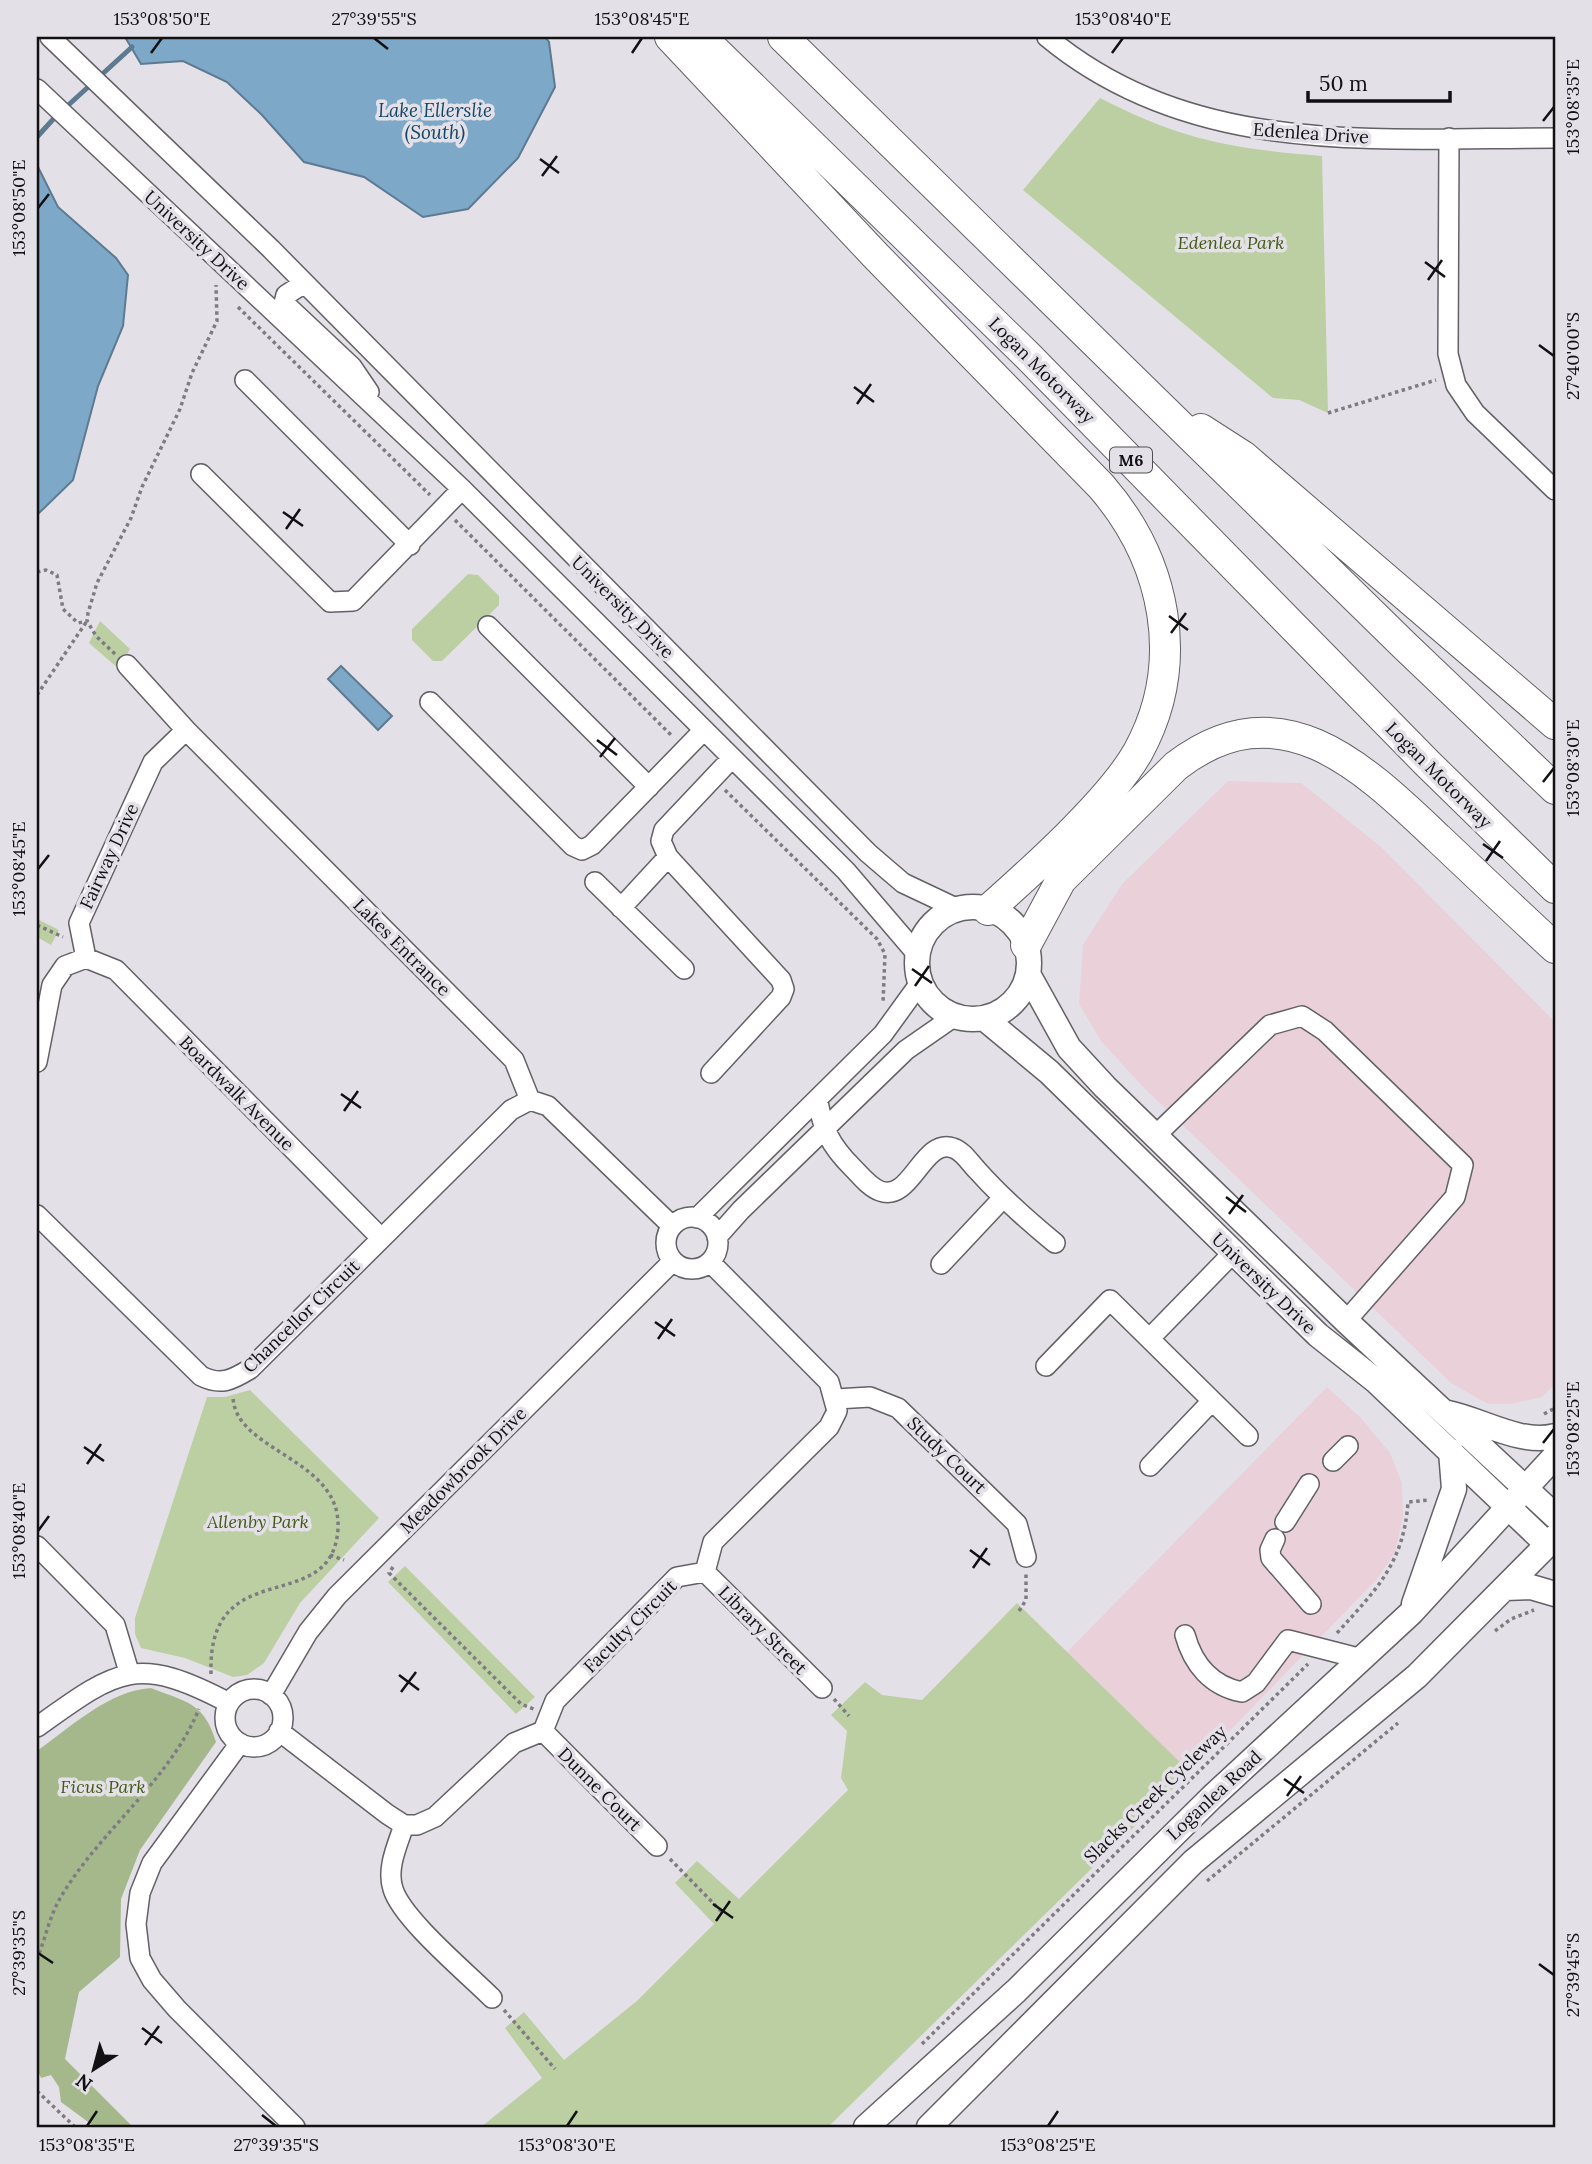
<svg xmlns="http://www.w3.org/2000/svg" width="1592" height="2164" viewBox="0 0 1592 2164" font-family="Lora,serif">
  <rect width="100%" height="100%" fill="#e4e0e8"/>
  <path fill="#ead1d9" d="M 1228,781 L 1301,783 L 1380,846 L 1555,1022 L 1555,1384 L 1542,1397 L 1510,1404 L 1488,1404 L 1451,1383 L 1143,1087 L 1101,1041 L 1079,1004 L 1083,945 L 1122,884 Z
    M 1327,1387 L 1361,1418 L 1390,1453 L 1402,1483 L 1403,1517 L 1395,1552 L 1377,1579 L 1190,1772 L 1067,1652 Z"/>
  <path fill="#bccfa2" d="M 1100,98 C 1181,140 1233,149 1322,156 L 1328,413 L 1299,400 L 1273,398 L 1023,190 Z
    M 468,574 L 478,575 L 499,596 L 499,605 L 442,661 L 433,661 L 412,640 L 412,629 Z
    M 100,621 L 130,649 L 119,669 L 89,643 Z
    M 37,919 L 59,930 L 51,945 L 37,937 Z
    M 250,1390 L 379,1518 L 300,1603 L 264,1663 L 247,1675 L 233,1677 L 185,1658 L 141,1648 L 135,1634 L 135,1618 L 207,1397 L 225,1397 Z
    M 405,1566 L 535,1697 L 516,1714 L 388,1582 Z
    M 1017,1603 L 1190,1772 L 828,2127 L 481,2127 L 542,2078 L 505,2028 L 524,2012 L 564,2060 L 638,2000 L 714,1924 L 675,1883 L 697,1861 L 739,1899 L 848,1790 L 841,1778 L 847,1731 L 831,1715 L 865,1682 L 882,1695 L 922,1700 Z"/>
  <path fill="#a5b88b" d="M 151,1688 C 186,1702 204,1702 216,1742 L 140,1850 L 121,1899 L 120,1957 L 79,1992 L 65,2059 L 133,2127 L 95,2127 L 61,2102 L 59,2087 L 51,2075 L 41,2078 L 37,2069 L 37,1751 C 71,1727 108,1691 151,1688 Z"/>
  <path fill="#7da8c7" stroke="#5d7a91" stroke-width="2" d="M 125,37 L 545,37 L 549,42 L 555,87 L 518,158 L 468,209 L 423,217 L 364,177 L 304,162 L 262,115 L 227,82 L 183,61 L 141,64 Z
    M 37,165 L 58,207 L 116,258 L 128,275 L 123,326 L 98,386 L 73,480 L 37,515 Z
    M 341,666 L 392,716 L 378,730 L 328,679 Z"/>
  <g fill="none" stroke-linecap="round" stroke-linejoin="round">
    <path stroke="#5d7a91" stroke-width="5" d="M 64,109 L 132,47
      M 37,137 L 57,115"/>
    <defs>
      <path id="minor" d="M 50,37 L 271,249 L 868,853 L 903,883 L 958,909
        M 1047,37 C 1193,158 1378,138 1555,138
        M 37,89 L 462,489 L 846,871 L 917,954
        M 1449,138 L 1448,354 L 1456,385 L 1475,413 L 1555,490
        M 303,284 L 286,295 L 284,303 L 352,367 L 369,392
        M 245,380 L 410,545
        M 201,474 L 330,602 L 353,601 L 462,489
        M 488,626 L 649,787
        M 127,665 L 186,730 L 514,1060 L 530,1100 L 548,1106 L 672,1226
        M 430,702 L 573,846 L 582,850 L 592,845 L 704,730
        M 595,882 L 684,969
        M 621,908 L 668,857
        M 86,958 L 116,970 L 381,1238
        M 86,958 L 79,923 L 153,762 L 186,730
        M 37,1062 L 52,985 L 65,966 L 86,958
        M 711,1073 L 781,997 L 784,989 L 781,980 L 668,857 L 661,841 L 664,830 L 732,758
        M 818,1102 C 823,1130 831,1146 852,1167 C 860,1175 869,1187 880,1191 C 911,1203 923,1137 953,1148 C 963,1151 970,1163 977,1170 C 1001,1197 1027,1220 1055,1243
        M 1155,1136 L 1270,1025 L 1302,1016 L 1325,1031 L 1463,1165 L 1455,1197 L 1346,1321
        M 37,1215 L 201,1376 C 221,1386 232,1380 250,1369 L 511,1110 L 530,1100
        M666 1243a26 26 0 1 1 52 0a26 26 0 1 1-52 0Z
        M 697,1218 L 883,1034 L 920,983
        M 717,1237 L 741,1210 L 906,1050 L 955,1016
        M 941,1264 L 1002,1199
        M 1150,1338 L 1233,1253
        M 1046,1366 L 1110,1300 L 1248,1436
        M 836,1399 L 870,1397 L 898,1408 L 1017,1524 L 1026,1557
        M 1333,1461 L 1348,1446
        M 1150,1466 L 1212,1401
        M 1285,1522 L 1309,1484
        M 1275,1539 L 1270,1550 L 1271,1558 L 1311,1604
        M 37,1546 L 115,1625 L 129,1672
        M 705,1572 L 822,1688
        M 1185,1635 C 1193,1664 1211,1686 1242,1692 L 1256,1683 L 1288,1640 L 1362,1659
        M225 1718a29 29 0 1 1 58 0a29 29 0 1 1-58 0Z
        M 271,1695 L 308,1632 L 337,1596 L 673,1261
        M 37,1727 C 118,1669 136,1654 229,1703
        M 279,1731 L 387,1814 L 404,1825 L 417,1825 L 435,1817 L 514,1743 L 543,1731 L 555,1701 L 677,1577 L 705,1572 L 713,1542 L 829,1427 L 837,1411 L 829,1382 L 710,1262
        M 543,1731 L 657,1846
        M 240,1743 L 152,1863 L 140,1893 L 136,1924 L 140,1958 L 152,1980 L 177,2009 L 295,2127
        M 404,1825 C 398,1844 386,1868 393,1889 C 402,1919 467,1973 492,1998"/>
      <path id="major" d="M917 963a56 56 0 1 1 112 0a56 56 0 1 1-112 0Z
        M 1028,974 L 1069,1048 L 1105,1087 L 1346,1321 L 1555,1516
        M 984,1018 L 1049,1072 L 1318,1335 L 1376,1381 L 1548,1545
        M 1448,1413 C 1482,1420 1520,1445 1555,1436
        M 1505,1588 L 1531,1587 L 1555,1594
        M 1414,1604 L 1454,1489 L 1451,1451
        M 866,2127 L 1016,1991 L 1212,1797 L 1412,1612 L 1555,1456
        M 929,2127 L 1193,1862 L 1417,1676 L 1555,1537"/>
      <path id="highway" d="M 670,37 L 876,256 L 1101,486 C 1166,561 1187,663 1138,752 C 1110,801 1032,871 988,910
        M 701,37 L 1028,356 L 1427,763 L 1555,888
        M 783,37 L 1404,645 L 1555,789
        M 1201,429 L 1243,456 L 1555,724
        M 1026,945 L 1061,880 L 1176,766 C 1280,686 1362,766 1438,838 C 1477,875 1516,912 1555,948"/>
    </defs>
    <use href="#minor" stroke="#646067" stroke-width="22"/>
    <use href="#major" stroke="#646067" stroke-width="27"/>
    <use href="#highway" stroke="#646067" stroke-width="32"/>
    <path stroke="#7e7c81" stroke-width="3.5" stroke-dasharray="3.5 3.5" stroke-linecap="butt" d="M 238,307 L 430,495
      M 1328,413 L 1436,380
      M 455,520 L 673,737
      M 37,572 L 46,570 L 57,575 L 63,609 L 78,623 L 87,621
      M 115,654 L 96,636 L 87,621 L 88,613 L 97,583 L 131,518 L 142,487 L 180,409 L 192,373 L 217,321 L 216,285
      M 37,695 L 87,621
      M 725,790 L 877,939 L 885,954 L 883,1003
      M 37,925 L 63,937
      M 1544,1414 L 1555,1408
      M 330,1555 L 344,1560
      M 393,1567 L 389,1573 L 521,1704 L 534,1709
      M 1019,1611 L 1026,1600 L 1026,1573
      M 1495,1631 L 1511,1619 L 1534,1610
      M 1337,1633 C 1376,1590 1404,1563 1408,1502 L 1429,1500
      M 211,1674 C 207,1551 332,1619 338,1529 C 342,1458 235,1452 233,1397
      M 834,1699 L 849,1716
      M 670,1859 L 722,1912
      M 1207,1881 L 1398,1723
      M 37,1960 C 45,1939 50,1914 62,1895 C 102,1829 169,1781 199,1709
      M 504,2010 L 555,2069
      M 922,2044 L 1308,1664
      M 37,2091 L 75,2127"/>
    <use href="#minor" stroke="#fff" stroke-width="19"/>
    <use href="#major" stroke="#fff" stroke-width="24"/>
    <use href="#highway" stroke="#fff" stroke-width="30"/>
  </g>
  <path fill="none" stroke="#111012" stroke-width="2.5" d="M 374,38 L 388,49M 151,53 L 162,38M 632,53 L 642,38M 1112,53 L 1123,38M 1543,121 L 1554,107M 540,159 L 559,173M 542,176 L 557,156M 38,208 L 49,194M 1425,262 L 1445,277M 1428,280 L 1442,260M 1539,345 L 1554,356M 854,387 L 874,402M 857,404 L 871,384M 283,512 L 303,526M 286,529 L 300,509M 1169,616 L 1188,630M 1171,633 L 1186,613M 597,740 L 617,755M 600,757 L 615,738M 1543,782 L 1554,768M 1483,844 L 1503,858M 1486,861 L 1500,841M 38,869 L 49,855M 912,969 L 932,983M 915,986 L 929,966M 341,1094 L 361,1108M 344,1111 L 358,1091M 1226,1197 L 1246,1212M 1229,1214 L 1243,1195M 655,1322 L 675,1336M 658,1339 L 672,1319M 1543,1443 L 1554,1429M 84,1447 L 104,1461M 87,1464 L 101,1444M 38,1531 L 49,1516M 970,1550 L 990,1565M 973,1568 L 987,1548M 399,1675 L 419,1690M 401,1692 L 416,1672M 1284,1779 L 1304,1793M 1287,1796 L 1301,1776M 713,1904 L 733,1918M 716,1921 L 730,1901M 38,1953 L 53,1963M 1539,1964 L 1554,1975M 142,2028 L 162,2043M 145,2045 L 159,2026M 262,2115 L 276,2126M 87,2126 L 97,2111M 567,2126 L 577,2111M 1048,2126 L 1058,2111"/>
  <g text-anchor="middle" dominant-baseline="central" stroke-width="7" stroke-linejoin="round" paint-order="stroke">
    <rect fill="#e4e0e8" stroke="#504e52" stroke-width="2" x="1110" y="447.5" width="42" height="25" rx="5"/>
    <g font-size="16" font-weight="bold" fill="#111012">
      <text x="1131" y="460">M6</text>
    </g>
    <g font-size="18" fill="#111012" stroke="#e4e0e8">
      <text transform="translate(1311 133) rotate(4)">Edenlea Drive</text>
      <text transform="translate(197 240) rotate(43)">University Drive</text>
      <text transform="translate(1042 370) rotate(45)">Logan Motorway</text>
      <text transform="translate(623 607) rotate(45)">University Drive</text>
      <text transform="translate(1439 775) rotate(45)">Logan Motorway</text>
      <text transform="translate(109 856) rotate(-65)">Fairway Drive</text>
      <text transform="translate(402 947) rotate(45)">Lakes Entrance</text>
      <text transform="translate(237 1093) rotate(45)">Boardwalk Avenue</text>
      <text transform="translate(1264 1283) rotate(44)">University Drive</text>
      <text transform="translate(301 1316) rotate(-44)">Chancellor Circuit</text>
      <text transform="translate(947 1455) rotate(44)">Study Court</text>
      <text transform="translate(463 1470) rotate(-45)">Meadowbrook Drive</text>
      <text transform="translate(630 1626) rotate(-45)">Faculty Circuit</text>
      <text transform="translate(763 1630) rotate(45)">Library Street</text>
      <text transform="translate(600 1789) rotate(45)">Dunne Court</text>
      <text transform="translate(1155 1794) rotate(-44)">Slacks Creek Cycleway</text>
      <text transform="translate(1214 1795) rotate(-43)">Loganlea Road</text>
    </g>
    <g font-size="18" font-style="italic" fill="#435916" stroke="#e4e0e8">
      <text x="1231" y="242">Edenlea Park</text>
      <text x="258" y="1521">Allenby Park</text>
      <text x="103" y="1786">Ficus Park</text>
    </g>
    <g font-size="19" font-style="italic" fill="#134767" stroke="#e4e0e8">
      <text x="435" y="110">Lake Ellerslie<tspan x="435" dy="22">(South)</tspan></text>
    </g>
  </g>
  <rect width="1592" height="2164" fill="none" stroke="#e4e0e8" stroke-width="77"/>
  <g transform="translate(94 2069) rotate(216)" stroke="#e4e0e8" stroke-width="5" paint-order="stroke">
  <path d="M0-5L12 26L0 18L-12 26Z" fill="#111012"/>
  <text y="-10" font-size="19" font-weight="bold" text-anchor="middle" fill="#111012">N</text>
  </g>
  <path d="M1308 91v10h142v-10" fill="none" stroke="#111012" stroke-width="3.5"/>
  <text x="1319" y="91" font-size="21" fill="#111012" stroke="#e4e0e8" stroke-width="5" paint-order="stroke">50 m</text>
  <rect x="38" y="38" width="1516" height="2088" fill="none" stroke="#111012" stroke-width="2.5"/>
  <g font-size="18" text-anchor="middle" fill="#111012">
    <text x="162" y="25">153°08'50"E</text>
    <text x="374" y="25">27°39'55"S</text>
    <text x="642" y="25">153°08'45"E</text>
    <text x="1123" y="25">153°08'40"E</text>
    <text transform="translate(1573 107) rotate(-90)" y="6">153°08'35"E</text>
    <text transform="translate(19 208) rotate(-90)" y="6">153°08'50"E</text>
    <text transform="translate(1573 356) rotate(-90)" y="6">27°40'00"S</text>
    <text transform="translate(1573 768) rotate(-90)" y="6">153°08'30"E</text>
    <text transform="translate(19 869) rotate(-90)" y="6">153°08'45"E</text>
    <text transform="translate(1573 1429) rotate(-90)" y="6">153°08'25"E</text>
    <text transform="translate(19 1531) rotate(-90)" y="6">153°08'40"E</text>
    <text transform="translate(19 1953) rotate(-90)" y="6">27°39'35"S</text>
    <text transform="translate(1573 1975) rotate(-90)" y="6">27°39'45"S</text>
    <text x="87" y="2151">153°08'35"E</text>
    <text x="276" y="2151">27°39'35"S</text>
    <text x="567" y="2151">153°08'30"E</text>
    <text x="1048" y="2151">153°08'25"E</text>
  </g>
</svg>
